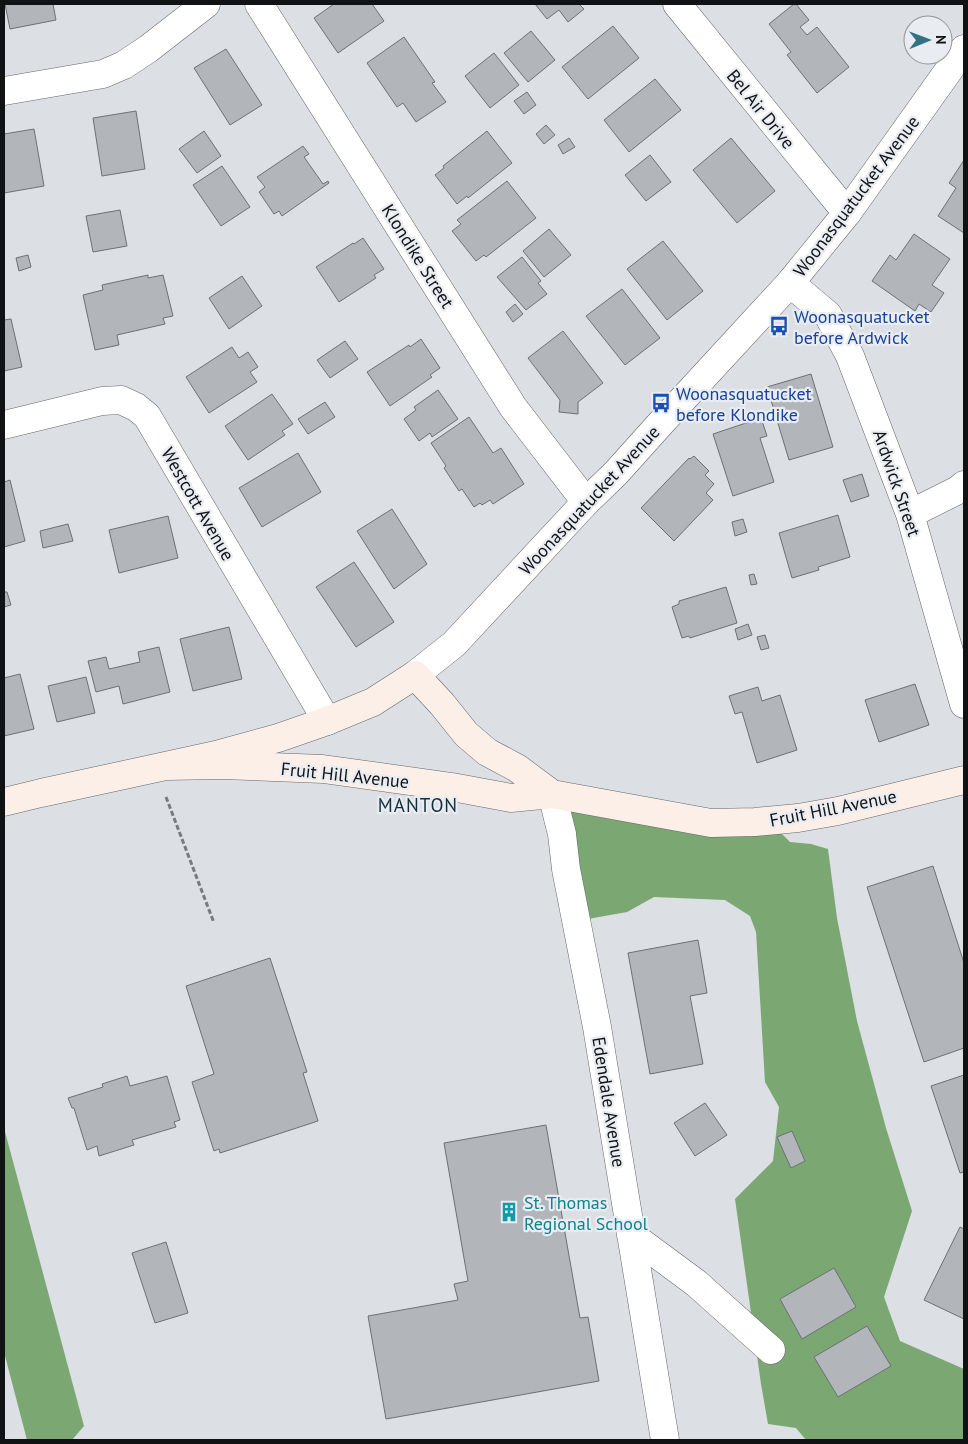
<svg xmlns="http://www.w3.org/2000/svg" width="968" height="1444" viewBox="0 0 968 1444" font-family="'PT Sans',sans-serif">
  <rect width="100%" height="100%" fill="#dcdfe4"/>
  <path fill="#7ba772" d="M 574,809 L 769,821 L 790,842 L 811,844 L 828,849 L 837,918 L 857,1021 L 886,1128 L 912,1211 L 884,1297 L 900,1341 L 964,1369 L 964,1440 L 806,1440 L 796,1428 L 768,1424 L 761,1384 L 735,1199 L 773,1161 L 779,1107 L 765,1082 L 756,932 L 750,916 L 725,900 L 654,897 L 627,912 L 571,922 L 554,812 Z
    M 4,1128 L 84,1426 L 72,1440 L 27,1440 L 4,1352 Z"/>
  <path fill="#b2b6ba" stroke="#6d7074" d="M 5,4 L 53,4 L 56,20 L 10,29 Z
    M 334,4 L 372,4 L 384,21 L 338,53 L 314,18 Z
    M 535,4 L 579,4 L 584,9 L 568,22 L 559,10 L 547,19 Z
    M 794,4 L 796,4 L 809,20 L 800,27 L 807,35 L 817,27 L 849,67 L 817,93 L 787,55 L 791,52 L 769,24 Z
    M 613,26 L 639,58 L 588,99 L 562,67 Z
    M 531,31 L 555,60 L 528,82 L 504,53 Z
    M 404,37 L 435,82 L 432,83 L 446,102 L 416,122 L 403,103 L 397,107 L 367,63 Z
    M 226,49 L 262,105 L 230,125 L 194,68 Z
    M 494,53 L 519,85 L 490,108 L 465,76 Z
    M 655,79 L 681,110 L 629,152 L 604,120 Z
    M 527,92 L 536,105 L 524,114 L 514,101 Z
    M 136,111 L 145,169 L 102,176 L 93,118 Z
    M 546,125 L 555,135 L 544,144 L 536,134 Z
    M 34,129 L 44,186 L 4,193 L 4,134 Z
    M 204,131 L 221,156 L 197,173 L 179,149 Z
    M 487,131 L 512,163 L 468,198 L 467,196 L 457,204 L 435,175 L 444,168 L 443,166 Z
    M 569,138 L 575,147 L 563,154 L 558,145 Z
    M 731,138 L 775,191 L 737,223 L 693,170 Z
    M 303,146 L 309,154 L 304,157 L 323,184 L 328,181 L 329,183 L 282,216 L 279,211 L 274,214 L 259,192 L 265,187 L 257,177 Z
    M 650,155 L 671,182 L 646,201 L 625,175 Z
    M 964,160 L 964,233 L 938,216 L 956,188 L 949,183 Z
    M 222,166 L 250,207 L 221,226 L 193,185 Z
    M 507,181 L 536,218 L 486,257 L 484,255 L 476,261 L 452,231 L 461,224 L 457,220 Z
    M 120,210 L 127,246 L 93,252 L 86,216 Z
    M 549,229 L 571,255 L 544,277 L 523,251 Z
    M 914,234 L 950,259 L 932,285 L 944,293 L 931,312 L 919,304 L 915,311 L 872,281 L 890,255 L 896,260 Z
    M 363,238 L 384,269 L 374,275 L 376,278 L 339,302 L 316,267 L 353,243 L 354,244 Z
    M 663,241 L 703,291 L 667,320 L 627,269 Z
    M 28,255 L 31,267 L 19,271 L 16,258 Z
    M 522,257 L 541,281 L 538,283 L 547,294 L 526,310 L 497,277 Z
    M 148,275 L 148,278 L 163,275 L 173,316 L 163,318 L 165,324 L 117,335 L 119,345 L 95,350 L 83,295 L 103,290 L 102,285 Z
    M 242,276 L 262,306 L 229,329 L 209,298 Z
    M 622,289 L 660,338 L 625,365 L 586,316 Z
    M 515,304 L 523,314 L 513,322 L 506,312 Z
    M 11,319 L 22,367 L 4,371 L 4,320 Z
    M 563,331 L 603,383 L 578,402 L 578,414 L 559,412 L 560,400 L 528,358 Z
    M 421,339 L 440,368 L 430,375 L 432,377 L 390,406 L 367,372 L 409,345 L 410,347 Z
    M 345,341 L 358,359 L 330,378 L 317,360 Z
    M 232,347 L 239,358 L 248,352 L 258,367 L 250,372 L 257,382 L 209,413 L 186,377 Z
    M 811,374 L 833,447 L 789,460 L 767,387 Z
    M 438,390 L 458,419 L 432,437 L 430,433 L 419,441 L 404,419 L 416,410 L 414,407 Z
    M 272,394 L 293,424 L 282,431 L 285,435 L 248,460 L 225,426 Z
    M 325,402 L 335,417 L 308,434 L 298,419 Z
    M 469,417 L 493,453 L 501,448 L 524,484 L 493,504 L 490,500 L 482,505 L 480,503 L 474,507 L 462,489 L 459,491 L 444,468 L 446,466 L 431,443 Z
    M 761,418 L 767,436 L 760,438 L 774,482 L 733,496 L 713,434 Z
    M 298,453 L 321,492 L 262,527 L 239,488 Z
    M 694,456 L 709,471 L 705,475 L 714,484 L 706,493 L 713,500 L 674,541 L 641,508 L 689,458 L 690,459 Z
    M 862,474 L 869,496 L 851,502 L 843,480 Z
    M 10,480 L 25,541 L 4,547 L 4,482 Z
    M 392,509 L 427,564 L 394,589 L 357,531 Z
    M 838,515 L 850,557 L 818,567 L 819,570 L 792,578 L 779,533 Z
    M 168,516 L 178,558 L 119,573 L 109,530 Z
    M 743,519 L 747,532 L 735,536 L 732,522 Z
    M 68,524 L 73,541 L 43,548 L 40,531 Z
    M 354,562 L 394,622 L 356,647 L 316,587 Z
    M 754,574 L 757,584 L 751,585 L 749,575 Z
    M 726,587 L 737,623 L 690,638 L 689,636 L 682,638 L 672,607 L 679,604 L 679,601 Z
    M 4,592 L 7,592 L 11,605 L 4,607 Z
    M 748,624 L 752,635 L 738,640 L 735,629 Z
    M 229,627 L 242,679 L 193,691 L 180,639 Z
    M 765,635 L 769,648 L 761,650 L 757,637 Z
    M 159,647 L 170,692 L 123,704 L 119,686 L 96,692 L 88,661 L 106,657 L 109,669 L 140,662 L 138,652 Z
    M 20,674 L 34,729 L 4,736 L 4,678 Z
    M 86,677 L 95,713 L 57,722 L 48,686 Z
    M 915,684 L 929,725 L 879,742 L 865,700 Z
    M 758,687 L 762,701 L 780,695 L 797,750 L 757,763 L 742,712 L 735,714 L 729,696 Z
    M 933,866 L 964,963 L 964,1048 L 924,1062 L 867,887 Z
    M 698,940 L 707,993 L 690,996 L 703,1064 L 650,1074 L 628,953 Z
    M 270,958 L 307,1072 L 303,1073 L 318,1121 L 220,1153 L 219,1149 L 214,1151 L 192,1082 L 214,1074 L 186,986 Z
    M 964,1075 L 964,1172 L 960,1173 L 931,1086 Z
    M 127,1076 L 130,1086 L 167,1076 L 180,1120 L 174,1122 L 176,1127 L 132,1140 L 134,1145 L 99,1156 L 97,1146 L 87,1150 L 74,1108 L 72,1108 L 68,1098 L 103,1087 L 102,1084 Z
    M 705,1103 L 727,1135 L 695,1156 L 674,1123 Z
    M 546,1125 L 580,1318 L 588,1317 L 599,1381 L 386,1419 L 368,1316 L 458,1300 L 454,1284 L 468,1281 L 444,1143 Z
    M 792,1131 L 805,1161 L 791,1168 L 777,1137 Z
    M 960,1227 L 964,1229 L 964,1319 L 924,1300 Z
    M 166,1242 L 188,1313 L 155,1323 L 132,1253 Z
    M 834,1268 L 856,1307 L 802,1339 L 780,1299 Z
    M 867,1326 L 891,1366 L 838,1397 L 814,1357 Z"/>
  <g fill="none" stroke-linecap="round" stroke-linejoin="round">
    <defs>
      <path id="minor" d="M 259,4 L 513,407 L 586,502
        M 677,4 L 847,213
        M 4,91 L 103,74 L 124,65 L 148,49 L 206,4
        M 790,283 L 828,315 L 850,356 L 910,514 L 964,704
        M 4,425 L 102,401 L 121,400 L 136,407 L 147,416 L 327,721
        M 910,514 L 958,490 L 964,485
        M 552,794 L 562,834 L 566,869 L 597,1027 L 665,1440
        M 631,1235 L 696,1283 L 771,1350"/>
      <path id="tertiary" d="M 415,675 L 454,644 L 586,502 L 616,473 L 660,424 L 790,283 L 847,213 L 964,49"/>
      <path id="secondary" d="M 166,766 L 222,765 L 323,769 L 452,787 L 511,798 L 552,794 L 711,823 L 755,822 L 798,818 L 838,811 L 964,780
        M 4,802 L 41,793 L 216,755 L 278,738 L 327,721 L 373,702 L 415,675 L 442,704 L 466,734 L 487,752 L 517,768 L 552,794"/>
    </defs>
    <use href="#minor" stroke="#64676c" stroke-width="29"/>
    <use href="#tertiary" stroke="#64676c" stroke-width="29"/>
    <use href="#secondary" stroke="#64676c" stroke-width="29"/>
    <path stroke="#787a7d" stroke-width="3" stroke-dasharray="5 2.5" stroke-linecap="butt" d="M 166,797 L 214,923"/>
    <use href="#minor" stroke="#fff" stroke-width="28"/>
    <use href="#tertiary" stroke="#fff" stroke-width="28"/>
    <use href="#secondary" stroke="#fbefe8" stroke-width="28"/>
  </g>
  <defs>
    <symbol id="bus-bare" viewBox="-9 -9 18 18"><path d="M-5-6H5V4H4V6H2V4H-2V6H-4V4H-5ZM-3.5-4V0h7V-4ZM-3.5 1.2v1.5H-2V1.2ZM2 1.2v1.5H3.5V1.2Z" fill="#1a4fb4" stroke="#e9ecf1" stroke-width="2.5" paint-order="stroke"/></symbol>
    <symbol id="building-bare" viewBox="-9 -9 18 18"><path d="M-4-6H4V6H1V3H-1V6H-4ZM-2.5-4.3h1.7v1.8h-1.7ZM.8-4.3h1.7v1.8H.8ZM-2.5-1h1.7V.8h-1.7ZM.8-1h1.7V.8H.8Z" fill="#0f9aa8" stroke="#e9ecf1" stroke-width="2.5" paint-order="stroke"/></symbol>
  </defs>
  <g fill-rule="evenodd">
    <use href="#bus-bare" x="765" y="312" width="28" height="28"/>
    <use href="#bus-bare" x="647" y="389" width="28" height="28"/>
    <use href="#building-bare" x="495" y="1198" width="28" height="28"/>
  </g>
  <g text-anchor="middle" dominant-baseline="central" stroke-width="4.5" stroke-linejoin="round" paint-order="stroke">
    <g font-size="18" fill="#101213" stroke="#e9ecf1">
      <text transform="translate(761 109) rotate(51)">Bel Air Drive</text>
      <text transform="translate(856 196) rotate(-53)">Woonasquatucket Avenue</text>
      <text transform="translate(418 256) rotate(58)">Klondike Street</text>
      <text transform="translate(897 483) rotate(71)">Ardwick Street</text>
      <text transform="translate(589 500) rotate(-47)">Woonasquatucket Avenue</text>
      <text transform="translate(198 504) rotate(60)">Westcott Avenue</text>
      <text transform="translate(345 775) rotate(6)">Fruit Hill Avenue</text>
      <text transform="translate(833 808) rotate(-11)">Fruit Hill Avenue</text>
      <text transform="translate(609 1102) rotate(81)">Edendale Avenue</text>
    </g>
    <g font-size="18" fill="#164399" stroke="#e9ecf1" text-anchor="start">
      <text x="794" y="316">Woonasquatucket<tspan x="794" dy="21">before Ardwick</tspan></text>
      <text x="676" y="393">Woonasquatucket<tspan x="676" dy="21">before Klondike</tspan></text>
    </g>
    <g font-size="18" fill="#0d838f" stroke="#e9ecf1" text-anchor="start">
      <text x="524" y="1202">St. Thomas<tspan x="524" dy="21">Regional School</tspan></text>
    </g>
    <g font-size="19" letter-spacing="1" fill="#12303a" stroke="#e9ecf1">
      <text x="418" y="805">MANTON</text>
    </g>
  </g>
  <rect width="968" height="1444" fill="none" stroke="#101213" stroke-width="10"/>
  <g transform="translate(928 40) rotate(89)"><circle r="24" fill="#e9ecf1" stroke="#929598"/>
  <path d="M0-4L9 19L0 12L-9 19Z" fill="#327286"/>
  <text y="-8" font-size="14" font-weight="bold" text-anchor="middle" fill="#101213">N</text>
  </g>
</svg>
